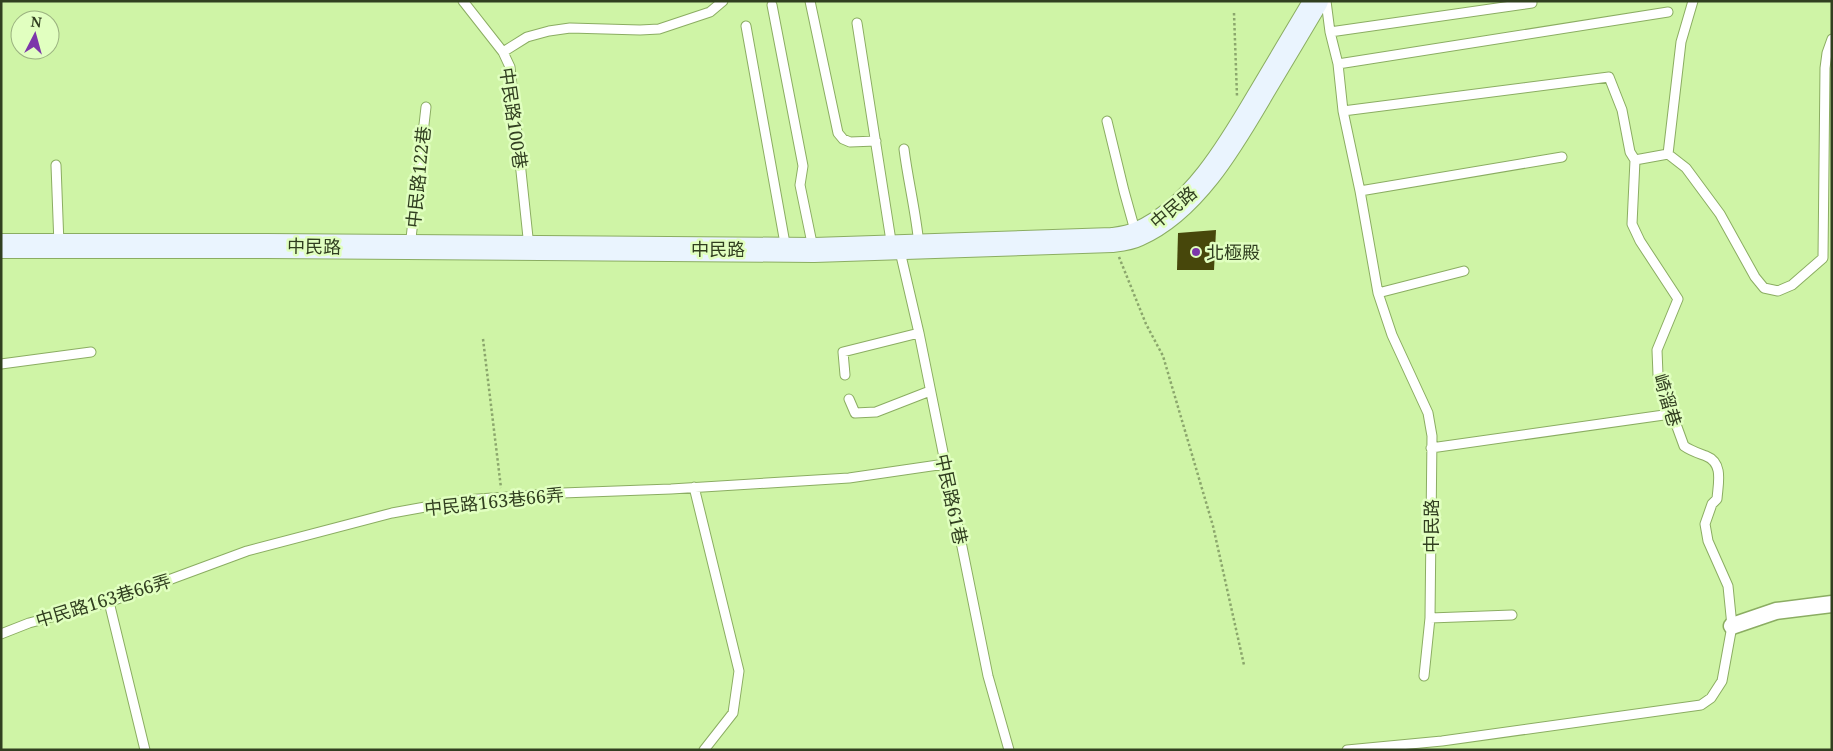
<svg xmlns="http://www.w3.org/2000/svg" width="1833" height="751" viewBox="0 0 1833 751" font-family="'Noto Serif','Noto Sans TC',serif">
  <rect width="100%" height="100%" fill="#cff4a6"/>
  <path fill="#47470b" d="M 1216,230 L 1214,270 L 1177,270 L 1178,233 Z"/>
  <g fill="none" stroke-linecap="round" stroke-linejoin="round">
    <defs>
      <path id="lane" d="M 463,1 L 503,52 L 510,67 L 529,247
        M 810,1 L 838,133 L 843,139 L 850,142 L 876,141
        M 1326,1 L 1330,32 L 1338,64 L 1343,111 L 1360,191 L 1378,293 L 1392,335 L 1428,413 L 1432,436 L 1430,618 L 1424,676
        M 772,5 L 803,166 L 800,185 L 813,248
        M 857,23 L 891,241 L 899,247 L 919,333 L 988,676 L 1009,750
        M 746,26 L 786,249
        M 1330,32 L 1532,3
        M 503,52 L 527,37 L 549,31 L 570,28 L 640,30 L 659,29 L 710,12 L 723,1
        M 1338,64 L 1668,12
        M 1343,111 L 1609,77 L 1622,110 L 1630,152 L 1635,160 L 1668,154
        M 1107,121 L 1124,191 L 1136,234
        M 904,149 C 908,181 916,212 919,245
        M 1668,154 L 1686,168 L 1720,214 L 1755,277 L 1764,288 L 1778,291 L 1792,285 L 1823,258 L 1825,68 L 1827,53 L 1832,39
        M 1668,154 L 1681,42 L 1693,1
        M 56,165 L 59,245
        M 1360,191 L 1562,157
        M 410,247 L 426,107
        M 1378,293 L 1464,271
        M 1,364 L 91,352
        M 845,375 L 843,352 L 919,333
        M 849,399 L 855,413 L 876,412 L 930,391
        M 1431,448 L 1671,414
        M 694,487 L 739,671 L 733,713 L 704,750
        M 109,602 L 145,750
        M 1430,618 L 1512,615
        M 1,634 L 29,623 L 109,602 L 247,551 L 392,513 L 464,500 L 562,493 L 671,489 L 849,478 L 945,464
        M 1347,750 L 1442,741 L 1701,705 L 1711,698 L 1722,681 L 1732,626 L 1728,586 L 1708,541 L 1705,524 L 1712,504 L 1717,499 C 1718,484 1724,463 1706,456 C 1698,453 1691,451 1684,446 L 1658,375 L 1657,350 L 1678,299 L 1640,241 L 1632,224 L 1635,160"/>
      <path id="street" d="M 1732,626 L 1776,611 L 1832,604"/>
      <path id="secondary" d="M 1,246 L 267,246 L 814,250 L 1112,240 C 1120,239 1130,238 1138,234 C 1195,209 1233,141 1263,90 C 1281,60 1298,31 1316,1"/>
    </defs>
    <use href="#lane" stroke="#8bad62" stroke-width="11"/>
    <use href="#street" stroke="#8bad62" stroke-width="19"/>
    <use href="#secondary" stroke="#8bad62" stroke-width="26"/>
    <path stroke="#8ba66c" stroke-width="2.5" stroke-dasharray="2.5 2.5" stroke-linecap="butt" d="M 1234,13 L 1237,96
      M 1119,257 L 1146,324 L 1163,356 L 1213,526 L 1244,665
      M 483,339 L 501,488"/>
    <use href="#lane" stroke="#fff" stroke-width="9"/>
    <use href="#street" stroke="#fff" stroke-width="16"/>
    <use href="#secondary" stroke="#eaf4fe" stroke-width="24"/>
  </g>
  <circle fill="#7c36aa" stroke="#e1ffc0" stroke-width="2" cx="1196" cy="252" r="5"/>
  <g text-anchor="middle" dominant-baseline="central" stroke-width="5" stroke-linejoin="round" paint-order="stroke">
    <g font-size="18" fill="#313f20" stroke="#e1ffc0">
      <text transform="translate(514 118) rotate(82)">中民路100巷</text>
      <text transform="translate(418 177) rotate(-84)">中民路122巷</text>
      <text transform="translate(1173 207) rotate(-40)">中民路</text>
      <text transform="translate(314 246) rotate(1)">中民路</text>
      <text x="718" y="249">中民路</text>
      <text transform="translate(1668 400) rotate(73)">崎溜巷</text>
      <text transform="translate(952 499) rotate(78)">中民路61巷</text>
      <text transform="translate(494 501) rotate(-6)">中民路163巷66弄</text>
      <text transform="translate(1431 526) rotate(-90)">中民路</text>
      <text transform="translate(103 600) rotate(-17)">中民路163巷66弄</text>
    </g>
    <g font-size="18" fill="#313f20" stroke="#e1ffc0" text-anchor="start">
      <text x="1206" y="252">北極殿</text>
    </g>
  </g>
  <rect width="1833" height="751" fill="none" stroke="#313f20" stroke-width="5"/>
  <g transform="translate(35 35) rotate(6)"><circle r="24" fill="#e1ffc0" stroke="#9bb280"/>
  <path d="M0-4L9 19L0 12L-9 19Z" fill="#7c36aa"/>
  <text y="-8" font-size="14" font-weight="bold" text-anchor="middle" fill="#313f20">N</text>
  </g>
</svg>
